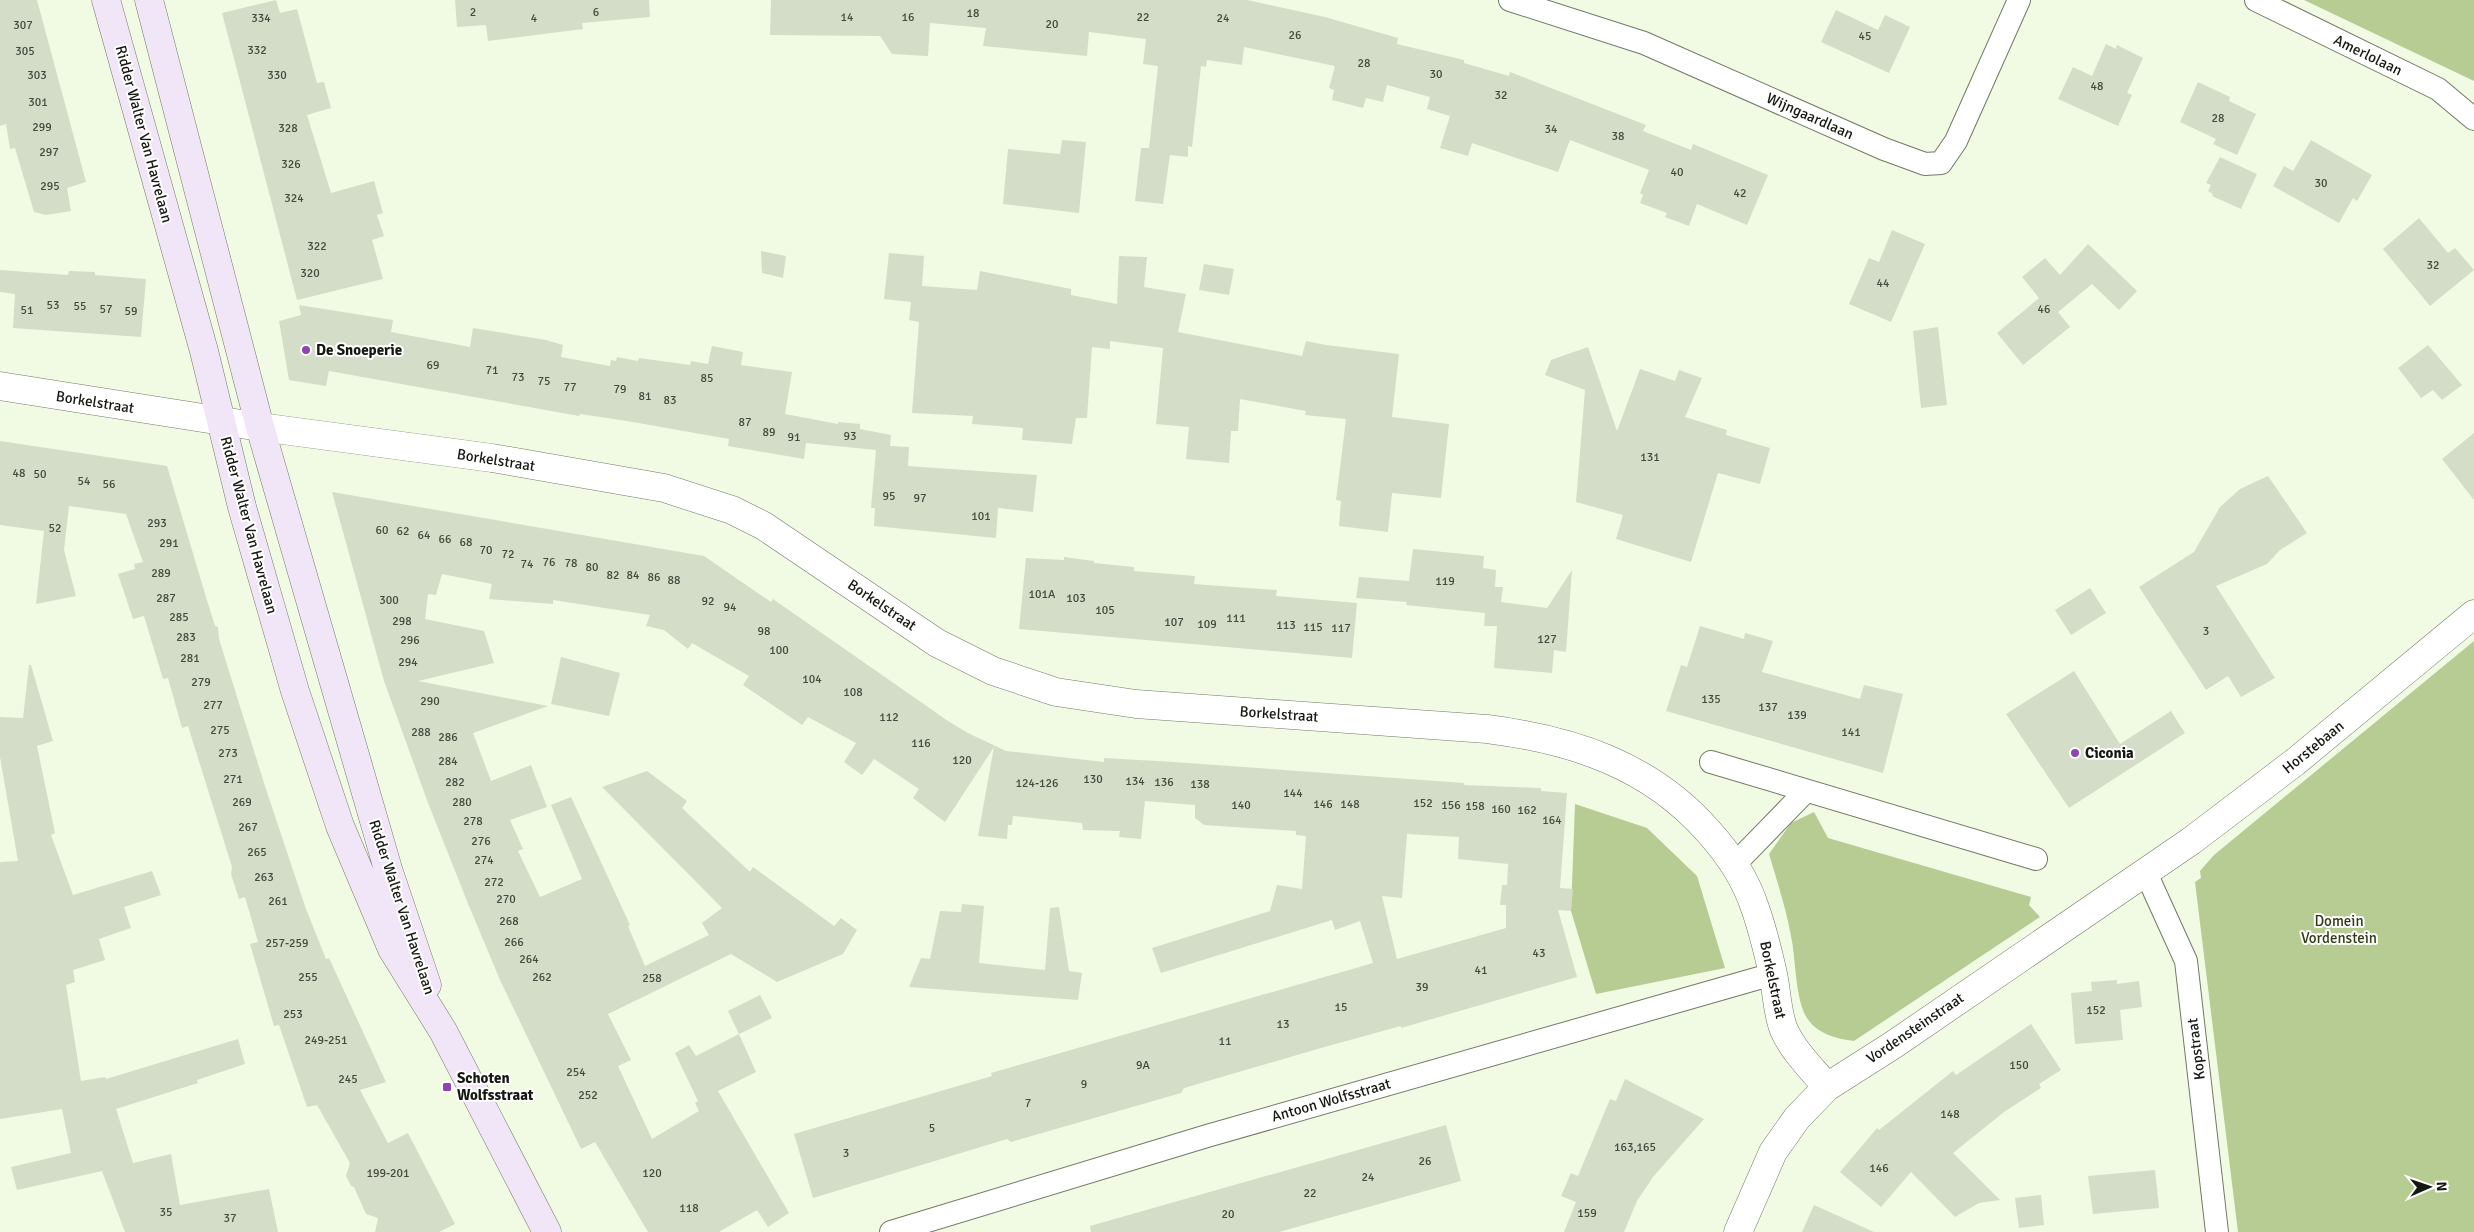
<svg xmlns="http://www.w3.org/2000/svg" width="2474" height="1232" viewBox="0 0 2474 1232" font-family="Signika,sans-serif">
  <rect width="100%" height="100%" fill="#f1fbe4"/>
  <path fill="#b6cc93" d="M 2304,0 L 2474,0 L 2474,81 Z
    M 2474,641 L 2474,1232 L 2238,1232 L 2195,882 L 2201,878 L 2200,871 L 2214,855 Z
    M 1575,804 L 1647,828 L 1697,876 L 1725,968 L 1596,994 L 1571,911 Z
    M 1814,812 L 1828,838 L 2031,897 L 2029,905 L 2040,917 L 1854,1041 C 1837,1039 1817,1034 1807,1018 C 1795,999 1796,959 1791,936 C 1786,908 1777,881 1769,854 L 1791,823 Z"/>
  <path fill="#d4ddc7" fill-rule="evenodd" d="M 0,0 L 37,0 L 86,182 L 67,188 L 71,211 L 46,215 L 34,212 L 15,148 L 10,149 L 6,124 L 0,126 Z
    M 276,0 L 280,13 L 297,9 L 317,83 L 324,82 L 331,108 L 307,115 L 331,193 L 374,181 L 383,213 L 377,215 L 384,236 L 372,240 L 383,279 L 297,300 L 222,13 Z
    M 455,0 L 649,0 L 650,17 L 582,23 L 583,29 L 488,41 L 486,25 L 457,27 Z
    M 771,0 L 1247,0 L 1325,17 L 1398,38 L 1397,44 L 1464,60 L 1464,63 L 1509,76 L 1510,72 L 1646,125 L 1643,131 L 1691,150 L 1693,144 L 1768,175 L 1747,225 L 1697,204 L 1689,226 L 1665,217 L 1667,213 L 1640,203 L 1643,195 L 1640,193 L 1649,170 L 1570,140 L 1558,172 L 1472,143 L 1468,156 L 1440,148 L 1450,116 L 1427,109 L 1430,97 L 1387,85 L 1383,102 L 1366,98 L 1363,108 L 1332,100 L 1334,90 L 1329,88 L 1335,66 L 1244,47 L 1242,65 L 1207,60 L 1206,67 L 1201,66 L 1192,147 L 1188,146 L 1188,157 L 1170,155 L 1163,204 L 1135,201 L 1141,148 L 1149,148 L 1158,66 L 1143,64 L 1146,39 L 1089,32 L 1087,56 L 983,46 L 986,28 L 930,23 L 928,56 L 892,54 L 880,36 L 770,35 Z
    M 1836,10 L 1878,30 L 1885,15 L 1910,27 L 1889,73 L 1821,42 Z
    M 2106,44 L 2116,49 L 2117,45 L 2143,58 L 2127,93 L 2132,95 L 2118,126 L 2058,99 L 2073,67 L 2092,76 Z
    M 2198,82 L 2230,97 L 2229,101 L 2256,114 L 2237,155 L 2213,144 L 2216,139 L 2180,122 Z
    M 1062,140 L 1086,142 L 1079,213 L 1003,204 L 1008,149 L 1060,154 Z
    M 2311,140 L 2372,175 L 2357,201 L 2353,198 L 2339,223 L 2273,186 L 2284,166 L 2293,171 Z
    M 2220,157 L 2257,174 L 2241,209 L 2212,196 L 2213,194 L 2208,191 L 2211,185 L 2206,183 Z
    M 2419,218 L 2448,253 L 2455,248 L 2474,270 L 2430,306 L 2383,249 Z
    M 1892,230 L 1925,244 L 1891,322 L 1849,304 L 1869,258 L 1879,262 Z
    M 2088,244 L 2137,291 L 2119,310 L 2092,284 L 2058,312 L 2070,327 L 2023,365 L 1997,333 L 2039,298 L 2022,277 L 2045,258 L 2060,275 Z
    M 761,251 L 786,256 L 783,278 L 762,273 Z
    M 889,253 L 924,256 L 922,286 L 977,290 L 980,271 L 1071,289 L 1071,295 L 1117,304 L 1119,256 L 1147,257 L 1144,287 L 1186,294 L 1178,332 L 1302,356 L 1306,341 L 1326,345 L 1399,354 L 1392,417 L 1449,424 L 1441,498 L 1392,493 L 1388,532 L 1339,526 L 1341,501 L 1336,500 L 1346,419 L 1305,415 L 1306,411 L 1240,399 L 1238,431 L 1231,431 L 1229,463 L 1186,459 L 1189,427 L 1156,424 L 1163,348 L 1110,341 L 1110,349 L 1092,347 L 1087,418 L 1076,418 L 1072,444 L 1022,440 L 1023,428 L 972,424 L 973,416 L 912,413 L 919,322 L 909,320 L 911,302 L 884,299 Z
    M 1204,264 L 1234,269 L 1229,295 L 1199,290 Z
    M 0,270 L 68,275 L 69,271 L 95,272 L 95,275 L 146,279 L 141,337 L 13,328 L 15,294 L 0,292 Z
    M 299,305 L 393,320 L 391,332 L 470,347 L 473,328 L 546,340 L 563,345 L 561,357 L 610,366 L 611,360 L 616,361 L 617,357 L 638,361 L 639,358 L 690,365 L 691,361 L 708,364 L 712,346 L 743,352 L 741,365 L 792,372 L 785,414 L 838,424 L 838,422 L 860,424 L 860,429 L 891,435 L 890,446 L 909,447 L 908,466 L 1037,475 L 1033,512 L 998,508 L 996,538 L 874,526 L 875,508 L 871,508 L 876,450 L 806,443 L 804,459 L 728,446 L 729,439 L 627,421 L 580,414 L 579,416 L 329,371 L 326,386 L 289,380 L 279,321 L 301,315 Z
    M 1938,327 L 1947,405 L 1921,408 L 1913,331 Z
    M 2428,345 L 2462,385 L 2442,400 L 2433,390 L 2421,398 L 2398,368 Z
    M 1588,347 L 1617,431 L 1640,369 L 1675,381 L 1679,370 L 1702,378 L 1685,417 L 1727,430 L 1726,435 L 1770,448 L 1760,484 L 1718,473 L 1691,562 L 1616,539 L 1623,515 L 1576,502 L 1585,390 L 1545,375 L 1551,360 Z
    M 2474,433 L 2474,500 L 2442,459 Z
    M 0,441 L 167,466 L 206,597 L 215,626 L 218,627 L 219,639 L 264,783 L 306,909 L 326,959 L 329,958 L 386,1082 L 360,1090 L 388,1143 L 408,1133 L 455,1224 L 439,1232 L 375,1232 L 378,1218 L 366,1214 L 354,1187 L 351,1186 L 346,1176 L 350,1163 L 317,1105 L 307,1107 L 279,1025 L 274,1026 L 250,944 L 258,942 L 245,897 L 239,899 L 231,874 L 232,867 L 188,726 L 182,728 L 168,678 L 163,679 L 144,616 L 133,619 L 118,574 L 135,569 L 134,564 L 143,562 L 126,514 L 69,506 L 64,550 L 76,596 L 36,604 L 44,531 L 0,525 Z
    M 2268,476 L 2307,533 L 2280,550 L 2267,564 L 2216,586 L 2275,678 L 2241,697 L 2228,676 L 2206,690 L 2139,587 L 2194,552 L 2220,507 L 2240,489 Z
    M 332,492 L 704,556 L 771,602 L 773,599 L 948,721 L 968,733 L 1006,751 L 1104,762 L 1104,758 L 1174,762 L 1464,783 L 1464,785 L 1541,788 L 1541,791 L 1567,793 L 1560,888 L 1573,889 L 1571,911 L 1558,910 L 1577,977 L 1401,1028 L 1401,1026 L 1321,1048 L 1184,1088 L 1181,1093 L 1122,1110 L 1011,1142 L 1007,1139 L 813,1198 L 794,1134 L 992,1076 L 991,1073 L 1373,963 L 1360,921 L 1335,930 L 1332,920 L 1161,973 L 1152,948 L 1270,911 L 1277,885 L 1302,889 L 1306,836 L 1296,835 L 1296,831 L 1204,825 L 1195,818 L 1195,805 L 1145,801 L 1141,839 L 1119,837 L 1120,831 L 1083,830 L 1082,823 L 1013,816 L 1012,825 L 1008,825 L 1007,839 L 978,836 L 994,747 L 945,822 L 913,798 L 919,789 L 874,759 L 862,775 L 844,762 L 856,743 L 808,717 L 802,725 L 743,685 L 749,676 L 692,643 L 688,649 L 664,630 L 646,626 L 650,615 L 553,600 L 553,604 L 489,599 L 492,584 L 442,574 L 436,595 L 428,594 L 425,619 L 484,631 L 494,663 L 418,681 L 548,706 L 473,733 L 491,781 L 531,765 L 547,807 L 510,820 L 523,849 L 518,851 L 540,897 L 582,879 L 551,805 L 571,797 L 630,925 L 628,926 L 645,966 L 709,935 L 702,923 L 722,908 L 602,787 L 647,771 L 687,801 L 682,808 L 750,872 L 753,867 L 834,926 L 841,918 L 857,930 L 843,954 L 777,982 L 731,954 L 608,1014 L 631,1060 L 618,1066 L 652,1139 L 699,1111 L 695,1103 L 698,1101 L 675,1053 L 689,1045 L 696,1056 L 739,1034 L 756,1072 L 718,1091 L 789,1213 L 768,1227 L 757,1210 L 719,1232 L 648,1232 L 595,1142 L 581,1149 L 500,980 L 469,906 L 428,803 L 384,681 ZM 1407,834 L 1459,837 L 1458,859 L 1508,864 L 1507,885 L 1502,885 L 1500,905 L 1506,905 L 1506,928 L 1397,959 L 1382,896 L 1402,898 Z
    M 1413,549 L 1484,556 L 1483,568 L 1496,570 L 1495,587 L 1503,587 L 1501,602 L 1547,608 L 1572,570 L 1566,652 L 1554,650 L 1552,673 L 1494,668 L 1497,626 L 1484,626 L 1485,613 L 1406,605 L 1407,602 L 1356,598 L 1359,577 L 1409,581 Z
    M 1064,557 L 1094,561 L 1094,563 L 1134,567 L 1134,571 L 1195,576 L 1194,584 L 1277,590 L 1276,596 L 1357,603 L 1352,658 L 1019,629 L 1026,558 L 1064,560 Z
    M 2090,588 L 2106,613 L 2071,635 L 2055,610 Z
    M 1700,626 L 1744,639 L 1745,633 L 1773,641 L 1762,672 L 1860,699 L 1864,685 L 1903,694 L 1883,773 L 1666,711 L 1681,665 L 1687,667 Z
    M 561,657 L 620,673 L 609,716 L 551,704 Z
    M 29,665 L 31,665 L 53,741 L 37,746 L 55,833 L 51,835 L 73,895 L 152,871 L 161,895 L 124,907 L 131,928 L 99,939 L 105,960 L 73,970 L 75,982 L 66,985 L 81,1081 L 105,1077 L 106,1079 L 238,1039 L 245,1064 L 197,1080 L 198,1083 L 116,1109 L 133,1163 L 171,1154 L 180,1205 L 269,1189 L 278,1232 L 125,1232 L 102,1171 L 17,1190 L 11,1167 L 71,1153 L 62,1109 L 0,1119 L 0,862 L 18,861 L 0,757 L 0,717 L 23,718 Z
    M 2074,671 L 2120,744 L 2171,711 L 2185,733 L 2069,808 L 2006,714 Z
    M 962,904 L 984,906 L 979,963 L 1045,970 L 1050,908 L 1059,907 L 1069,971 L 1082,973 L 1078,1000 L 909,987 L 921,958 L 930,959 L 940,911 L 961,912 Z
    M 2117,980 L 2117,984 L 2139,981 L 2142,1007 L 2120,1010 L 2123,1040 L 2075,1044 L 2071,993 L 2092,991 L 2091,982 Z
    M 760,995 L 772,1018 L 739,1034 L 728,1011 Z
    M 2031,1024 L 2061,1070 L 2039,1084 L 2041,1088 L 2004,1112 L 1953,1153 L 2000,1200 L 1979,1203 L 1955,1217 L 1911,1172 L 1881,1207 L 1840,1172 L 1877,1128 L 1879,1130 L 1953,1071 L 1956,1075 Z
    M 1625,1079 L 1704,1119 L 1653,1177 L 1637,1201 L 1624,1232 L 1564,1232 L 1576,1202 L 1561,1196 L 1571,1173 L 1578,1176 L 1610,1099 L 1616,1101 Z
    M 1446,1125 L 1461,1181 L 1279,1232 L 1091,1232 L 1090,1226 Z
    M 2155,1170 L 2159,1208 L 2093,1214 L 2088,1176 Z
    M 2041,1195 L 2044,1225 L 2019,1228 L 2015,1198 Z
    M 1814,1205 L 1874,1232 L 1802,1232 Z"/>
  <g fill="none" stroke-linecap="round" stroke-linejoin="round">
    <defs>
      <path id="minor" d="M 1510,0 L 1644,43 L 1884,149 L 1925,164 L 1941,163 L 1956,141 L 2019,0
        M 2256,0 L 2438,89 L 2474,119
        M 1711,762 L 2036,859
        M 1734,865 L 1806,791
        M 2146,873 L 2186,961 L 2217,1232
        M 891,1232 L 1207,1136 L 1773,974"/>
      <path id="tertiary" d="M 0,386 L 260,427 L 492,458 L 664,488 L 732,510 L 764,526 L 937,643 L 993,671 L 1056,692 L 1136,704 L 1487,729 C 1573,740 1650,765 1708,831 C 1728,853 1746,880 1755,908 C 1763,930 1768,952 1773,974 C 1777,992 1777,1013 1784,1030 C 1794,1052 1812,1069 1827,1087
        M 1738,1232 L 1773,1152 L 1797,1118 L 1827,1087 L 1893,1045 L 2191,841 L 2295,762 L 2474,614"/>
      <path id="secondary" d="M 106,0 L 204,351 L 242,507 L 295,691 L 340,826 L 392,949 L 443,1031 L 547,1232
        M 149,0 L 260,427 L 388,869 L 427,985"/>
    </defs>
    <use href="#minor" stroke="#717965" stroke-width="24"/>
    <use href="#tertiary" stroke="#717965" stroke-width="29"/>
    <use href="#secondary" stroke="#717965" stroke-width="29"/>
    <use href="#minor" stroke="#fff" stroke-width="22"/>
    <use href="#tertiary" stroke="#fff" stroke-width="28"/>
    <use href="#secondary" stroke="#f1e6f8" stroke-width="28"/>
  </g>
  <g fill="#8f43b4" stroke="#fff" stroke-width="2">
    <circle cx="306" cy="350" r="5"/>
    <circle cx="2075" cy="753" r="5"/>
    <rect x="442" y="1082" width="10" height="10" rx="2.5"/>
  </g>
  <g text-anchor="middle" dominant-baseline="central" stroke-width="4" stroke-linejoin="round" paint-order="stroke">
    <g font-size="12" fill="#45493e">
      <text x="473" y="12">2</text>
      <text x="596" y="12">6</text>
      <text x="973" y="13">18</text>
      <text x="847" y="17">14</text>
      <text x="908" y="17">16</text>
      <text x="1143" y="17">22</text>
      <text x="261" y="18">334</text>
      <text x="534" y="18">4</text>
      <text x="1223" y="18">24</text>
      <text x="1052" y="24">20</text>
      <text x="23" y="25">307</text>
      <text x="1295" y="35">26</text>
      <text x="1865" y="36">45</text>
      <text x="257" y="50">332</text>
      <text x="25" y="51">305</text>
      <text x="1364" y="63">28</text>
      <text x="1436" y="74">30</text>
      <text x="37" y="75">303</text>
      <text x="277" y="75">330</text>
      <text x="2097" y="86">48</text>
      <text x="1501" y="95">32</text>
      <text x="38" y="102">301</text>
      <text x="2218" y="118">28</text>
      <text x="42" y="127">299</text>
      <text x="288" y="128">328</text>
      <text x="1551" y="129">34</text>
      <text x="1618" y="136">38</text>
      <text x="49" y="152">297</text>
      <text x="291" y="164">326</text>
      <text x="1677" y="172">40</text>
      <text x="2321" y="183">30</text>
      <text x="50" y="186">295</text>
      <text x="1740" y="193">42</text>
      <text x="294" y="198">324</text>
      <text x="317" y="246">322</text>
      <text x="2433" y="265">32</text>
      <text x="310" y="273">320</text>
      <text x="1883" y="283">44</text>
      <text x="53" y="305">53</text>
      <text x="80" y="306">55</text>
      <text x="106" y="309">57</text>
      <text x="2044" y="309">46</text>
      <text x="27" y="310">51</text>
      <text x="131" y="311">59</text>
      <text x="433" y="365">69</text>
      <text x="492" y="370">71</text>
      <text x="518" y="377">73</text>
      <text x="707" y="378">85</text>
      <text x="544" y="381">75</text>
      <text x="570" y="387">77</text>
      <text x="620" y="389">79</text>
      <text x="645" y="396">81</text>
      <text x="670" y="400">83</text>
      <text x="745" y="422">87</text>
      <text x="769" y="432">89</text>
      <text x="850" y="436">93</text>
      <text x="794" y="437">91</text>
      <text x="1650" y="457">131</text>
      <text x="19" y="473">48</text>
      <text x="40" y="474">50</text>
      <text x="84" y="481">54</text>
      <text x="109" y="484">56</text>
      <text x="889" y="496">95</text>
      <text x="920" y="498">97</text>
      <text x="981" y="516">101</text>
      <text x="157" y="523">293</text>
      <text x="55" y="528">52</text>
      <text x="382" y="530">60</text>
      <text x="403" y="531">62</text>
      <text x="424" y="535">64</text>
      <text x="445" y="539">66</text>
      <text x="466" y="542">68</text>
      <text x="169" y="543">291</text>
      <text x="486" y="550">70</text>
      <text x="508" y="554">72</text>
      <text x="549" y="562">76</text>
      <text x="571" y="563">78</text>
      <text x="527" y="564">74</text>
      <text x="592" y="567">80</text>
      <text x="161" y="573">289</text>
      <text x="613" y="575">82</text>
      <text x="633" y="575">84</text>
      <text x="654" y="577">86</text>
      <text x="674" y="580">88</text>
      <text x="1445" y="581">119</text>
      <text x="1042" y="594">101A</text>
      <text x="166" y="598">287</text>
      <text x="1076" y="598">103</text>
      <text x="389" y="600">300</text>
      <text x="708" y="601">92</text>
      <text x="730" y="607">94</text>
      <text x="1105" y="610">105</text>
      <text x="179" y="617">285</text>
      <text x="1236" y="618">111</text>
      <text x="402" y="621">298</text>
      <text x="1174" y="622">107</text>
      <text x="1207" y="624">109</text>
      <text x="1286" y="625">113</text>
      <text x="1313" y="627">115</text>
      <text x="1341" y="628">117</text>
      <text x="764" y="631">98</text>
      <text x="2206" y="631">3</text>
      <text x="186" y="637">283</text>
      <text x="1547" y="639">127</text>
      <text x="410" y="640">296</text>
      <text x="779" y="650">100</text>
      <text x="190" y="658">281</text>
      <text x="408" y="662">294</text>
      <text x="812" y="679">104</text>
      <text x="201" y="682">279</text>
      <text x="853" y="692">108</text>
      <text x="1711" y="699">135</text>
      <text x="430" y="701">290</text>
      <text x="213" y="705">277</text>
      <text x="1768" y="707">137</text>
      <text x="1797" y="715">139</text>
      <text x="889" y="717">112</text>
      <text x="220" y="730">275</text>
      <text x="421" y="732">288</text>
      <text x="1851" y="732">141</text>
      <text x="448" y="737">286</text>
      <text x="921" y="743">116</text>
      <text x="228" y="753">273</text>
      <text x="962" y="760">120</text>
      <text x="448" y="761">284</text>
      <text x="233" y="779">271</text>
      <text x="1093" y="779">130</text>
      <text x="1135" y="781">134</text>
      <text x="455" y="782">282</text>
      <text x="1164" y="782">136</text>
      <text x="1037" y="783">124-126</text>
      <text x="1200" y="784">138</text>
      <text x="1293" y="793">144</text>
      <text x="242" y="802">269</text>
      <text x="462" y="802">280</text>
      <text x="1423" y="803">152</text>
      <text x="1323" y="804">146</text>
      <text x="1350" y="804">148</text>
      <text x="1241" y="805">140</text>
      <text x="1451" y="805">156</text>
      <text x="1475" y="806">158</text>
      <text x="1501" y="809">160</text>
      <text x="1527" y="810">162</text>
      <text x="1552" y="820">164</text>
      <text x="473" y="821">278</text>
      <text x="248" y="827">267</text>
      <text x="481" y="841">276</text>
      <text x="257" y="852">265</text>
      <text x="484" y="860">274</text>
      <text x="264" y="877">263</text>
      <text x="494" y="882">272</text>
      <text x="506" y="899">270</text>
      <text x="278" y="901">261</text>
      <text x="509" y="921">268</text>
      <text x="514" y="942">266</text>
      <text x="287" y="943">257-259</text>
      <text x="1539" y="953">43</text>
      <text x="529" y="959">264</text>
      <text x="1481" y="970">41</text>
      <text x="308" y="977">255</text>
      <text x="542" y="977">262</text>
      <text x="652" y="978">258</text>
      <text x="1422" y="987">39</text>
      <text x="1341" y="1007">15</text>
      <text x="2096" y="1010">152</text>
      <text x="293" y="1014">253</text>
      <text x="1283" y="1024">13</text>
      <text x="326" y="1040">249-251</text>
      <text x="1225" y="1041">11</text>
      <text x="1143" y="1065">9A</text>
      <text x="2019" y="1065">150</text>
      <text x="576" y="1072">254</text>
      <text x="348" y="1079">245</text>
      <text x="1084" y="1084">9</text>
      <text x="588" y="1095">252</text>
      <text x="1028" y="1103">7</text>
      <text x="1950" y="1114">148</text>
      <text x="932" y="1128">5</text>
      <text x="1635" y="1147">163,165</text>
      <text x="846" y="1153">3</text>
      <text x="1425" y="1161">26</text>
      <text x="1879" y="1168">146</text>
      <text x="388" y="1173">199-201</text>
      <text x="652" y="1173">120</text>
      <text x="1368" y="1177">24</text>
      <text x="1310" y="1193">22</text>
      <text x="689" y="1208">118</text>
      <text x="166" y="1212">35</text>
      <text x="1587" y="1213">159</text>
      <text x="1228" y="1214">20</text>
      <text x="230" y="1218">37</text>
    </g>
    <g font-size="15" fill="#151810" stroke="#fff">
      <text transform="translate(2368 55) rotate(26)">Amerlolaan</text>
      <text transform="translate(1810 116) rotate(24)">Wijngaardlaan</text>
      <text transform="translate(144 134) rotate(75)">Ridder Walter Van Havrelaan</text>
      <text transform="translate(95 402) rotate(9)">Borkelstraat</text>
      <text transform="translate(496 460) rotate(9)">Borkelstraat</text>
      <text transform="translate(249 525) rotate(75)">Ridder Walter Van Havrelaan</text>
      <text transform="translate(882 605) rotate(34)">Borkelstraat</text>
      <text transform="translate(1279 714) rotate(4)">Borkelstraat</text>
      <text transform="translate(2313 747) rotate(-39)">Horstebaan</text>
      <text transform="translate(402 907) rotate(72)">Ridder Walter Van Havrelaan</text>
      <text transform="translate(1773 980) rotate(78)">Borkelstraat</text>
      <text transform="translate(1915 1028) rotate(-34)">Vordensteinstraat</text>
      <text transform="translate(2196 1049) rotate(-97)">Kopstraat</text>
      <text transform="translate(1331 1100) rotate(-16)">Antoon Wolfsstraat</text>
    </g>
    <g font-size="15" font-weight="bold" fill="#151810" stroke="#fff" text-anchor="start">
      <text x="316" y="350">De Snoeperie</text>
      <text x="2085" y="753">Ciconia</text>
      <text x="457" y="1078">Schoten<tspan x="457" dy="17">Wolfsstraat</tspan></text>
    </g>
    <g font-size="15" fill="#2e3b14" stroke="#fff">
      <text x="2339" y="921">Domein<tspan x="2339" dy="17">Vordenstein</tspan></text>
    </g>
  </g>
  <g transform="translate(2429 1187) rotate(88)" stroke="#ffffff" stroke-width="4" paint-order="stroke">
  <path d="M0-4L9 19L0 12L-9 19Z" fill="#151810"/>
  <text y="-8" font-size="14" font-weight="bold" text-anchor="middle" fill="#151810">N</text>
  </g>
</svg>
